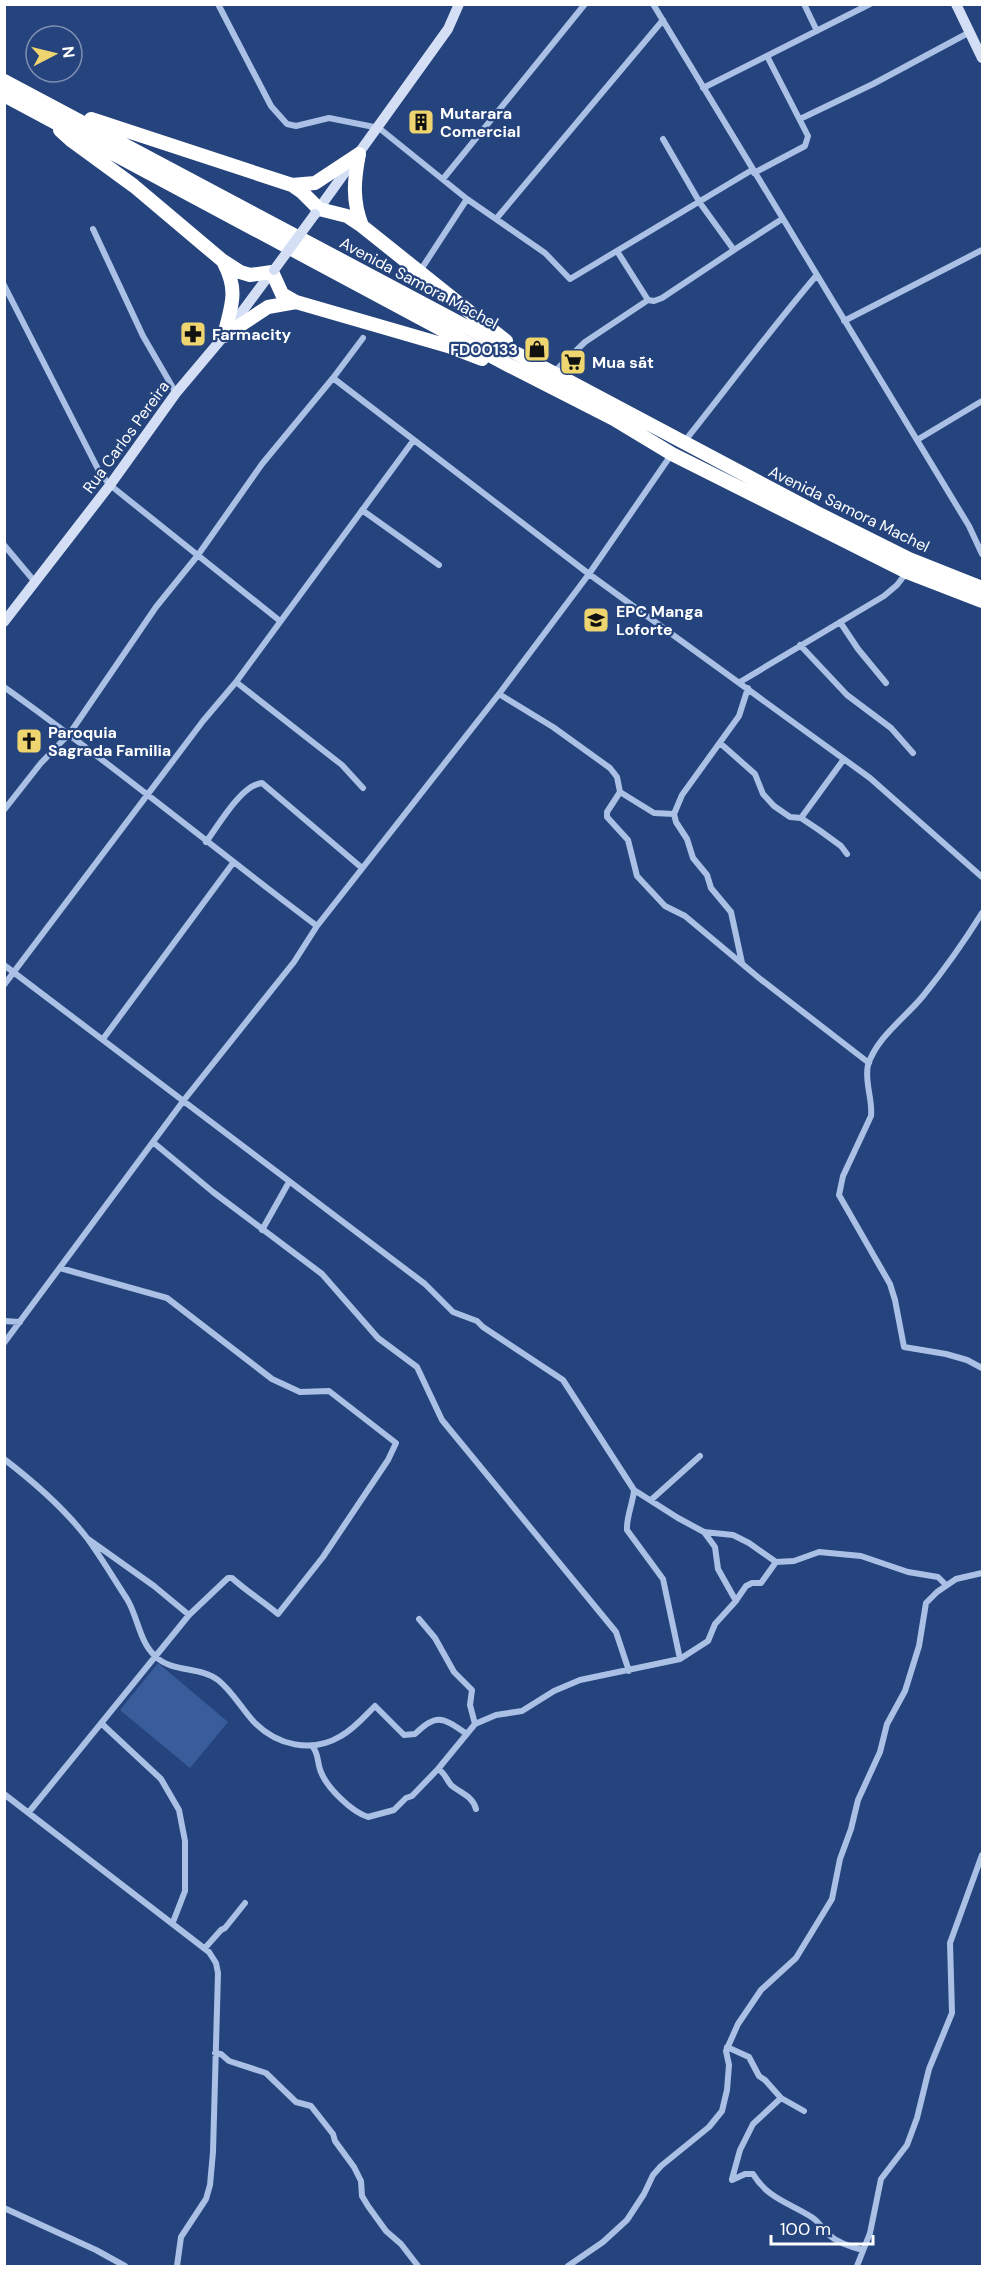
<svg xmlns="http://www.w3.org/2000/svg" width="987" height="2271" viewBox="0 0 987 2271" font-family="'DM Sans',sans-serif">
  <rect width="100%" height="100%" fill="#25447d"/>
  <path fill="#395c9b" d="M 158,1663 L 228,1722 L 190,1768 L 120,1710 Z"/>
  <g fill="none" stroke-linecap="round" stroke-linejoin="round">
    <path stroke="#aac0e5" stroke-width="6" d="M 218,4 L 271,106 L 287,124 L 296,126 L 329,118 L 379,128 L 467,199 L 545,253 L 570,279 L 752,170
      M 653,4 L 969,526 L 982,554
      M 804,4 L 817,31
      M 703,88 L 870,4
      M 800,119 L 873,84 L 970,32
      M 663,139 L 700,203 L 734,250 L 782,219
      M 754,173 L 805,146 L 808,136 L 767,56
      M 443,179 L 585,4
      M 496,219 L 663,20
      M 93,229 L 143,336 L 176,393
      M 420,271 L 467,199
      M 4,285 L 100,473 L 110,485 L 280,621
      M 648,300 L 654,301 L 662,298 L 734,250
      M 844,321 L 982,250
      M 553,373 L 585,342 L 648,300 L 617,251
      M 333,378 L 589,574 L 870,778 L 982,877
      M 917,440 L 982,401
      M 684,442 C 728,387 770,330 816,276
      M 362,510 L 439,565
      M 4,545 L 35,582
      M 840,622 L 858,649 L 886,683
      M 800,645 L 847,695 L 891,728 L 913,753
      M 236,682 L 342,765 L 363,788
      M 740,682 L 884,596 L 897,585 L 907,572
      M 4,687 C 111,763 212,847 317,926
      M 499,694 L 553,727 L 610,768 L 617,777 L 620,792 L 607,812 L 607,817 L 628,840 L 637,876 L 665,906 L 685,916 L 759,978 L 869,1063
      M 720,743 L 755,774 L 763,794 L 774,806 L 790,817 L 801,818 L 819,830 L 841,846 L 847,854
      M 620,792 L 654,813 L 674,814
      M 4,810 L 41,763 L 70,733 L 156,607 L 198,555 L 262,464 L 333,378 L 363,338
      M 801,818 L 844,759
      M 206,842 C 218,826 241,785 262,783 L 362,868
      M 982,913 C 964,942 944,970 923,996 C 905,1018 877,1037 868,1065 C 864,1081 873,1100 871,1116 L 843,1176 L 839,1195 L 890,1284 L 895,1300 L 904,1347 L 946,1354 L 967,1360 L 982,1368
      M 742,963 L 731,912 L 711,888 L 707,875 L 693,858 L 687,839 L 676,822 L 674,814 L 682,795 L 739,716 L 748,688
      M 4,965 L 425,1284 L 453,1312 L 477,1321 L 483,1327 L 563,1380 L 634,1490 L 678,1518 L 704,1532 L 733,1535 L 749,1543 L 776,1562 L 794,1561 L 819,1552 L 861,1556 L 908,1572 L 938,1577 L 946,1585
      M 4,985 L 203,721 L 236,682 L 413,441
      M 103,1039 L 233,863
      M 154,1143 L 213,1192 L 322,1274 L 378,1338 L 417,1367 L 442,1420 L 616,1632 L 629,1671
      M 262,1230 L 289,1182
      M 60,1268 L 167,1298 L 272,1379 L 300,1392 L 329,1391 L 396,1443 L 388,1460 L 323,1557 L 278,1614 C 263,1601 246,1591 232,1578 L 228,1578 L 189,1615
      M 4,1321 L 20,1322
      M 4,1343 L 184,1100 L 294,962 L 317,926 L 499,694 L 589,574 L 671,455
      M 4,1459 C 34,1482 64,1508 87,1538 C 101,1557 114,1579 127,1599 C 138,1617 139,1641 155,1656 C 172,1673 200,1666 218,1680 C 232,1691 242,1709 254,1722 C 277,1745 311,1754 341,1736 C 354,1729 364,1717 375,1706 L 404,1735 L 415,1734 C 437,1712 443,1718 467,1734
      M 634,1490 C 633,1503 626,1518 627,1530 L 663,1579 L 680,1659
      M 651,1500 L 700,1456
      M 704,1532 L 715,1547 L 718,1569 L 736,1601
      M 419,1619 L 435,1638 L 454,1672 L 472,1690 L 470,1705 L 475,1724
      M 101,1723 L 161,1779 L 179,1810 L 185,1841 L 185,1891 L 173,1922
      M 312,1746 C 319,1753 317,1763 321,1772 C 327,1788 352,1812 368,1817 L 394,1810 L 406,1798 L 412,1796 L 438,1769 L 475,1724 L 496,1715 L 522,1711 L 554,1691 L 580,1680 L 680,1659 L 708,1641 L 715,1624 L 735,1602 L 746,1586 L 752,1583 L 761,1583 L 776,1562
      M 438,1769 C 445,1773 446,1779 451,1785 C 460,1793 473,1796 476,1809
      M 4,1794 L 209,1952 L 216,1963 L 218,1973 L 213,2152 L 210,2185 L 206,2199 L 181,2237 L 177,2266
      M 29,1812 L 189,1615 L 154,1586 L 88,1539
      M 205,1948 L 221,1930 L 225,1928 L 245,1903
      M 727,2047 L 749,2057 L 759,2076 L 765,2080 L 781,2098 L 804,2111
      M 215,2053 L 221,2054 L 229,2061 L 266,2073 L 296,2102 L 311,2106 L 333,2134 L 335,2141 L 354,2167 L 361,2181 L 362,2196 L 368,2206 L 386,2231 L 401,2244 L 418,2266
      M 732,2179 L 740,2150 L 753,2124 L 781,2098
      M 732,2180 L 745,2174 L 753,2174 C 768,2199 790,2203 813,2218 C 819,2222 823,2230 829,2235 C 838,2243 851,2247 863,2250
      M 4,2208 L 96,2250 L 125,2266
      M 568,2266 L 603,2242 L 627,2220 L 644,2194 L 653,2175 L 661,2166 L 709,2127 L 722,2111 L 727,2090 L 729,2065 L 726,2051 L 738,2024 L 761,1990 L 796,1958 L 832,1899 L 840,1859 L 851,1829 L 858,1800 L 880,1752 L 887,1724 L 905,1691 L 919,1646 L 926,1603 L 937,1592 L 956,1579 L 982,1573
      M 857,2266 L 870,2233 L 881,2179 L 907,2145 L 917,2118 L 929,2069 L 952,2013 L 950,1943 L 982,1855"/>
    <path stroke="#d4dff5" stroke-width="10" d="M 956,4 L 982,58
      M 315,214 L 448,29 L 459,4
      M 4,622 L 110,485 L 176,393 L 224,336 L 273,270"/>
    <path stroke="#fff" stroke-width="14" d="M 4,81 L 815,512 L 909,559 L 982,588
      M 4,95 L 510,366 L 614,419 L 672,454 L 907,572 L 982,601
      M 91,119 L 292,185 L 302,192 L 319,209 L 347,216 L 362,226 L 506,341
      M 60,130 L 71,140 L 134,186 L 223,261 L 240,272 L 250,275 L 272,272 L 282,294 L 296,302 L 448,346 L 482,359
      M 359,154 C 354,180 352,200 362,226
      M 292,185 L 315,183 L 359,154
      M 224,336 L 268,307 L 296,302
      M 224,336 C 231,306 239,292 224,263"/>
    <path stroke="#d4dff5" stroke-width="10" d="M 274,270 L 315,214"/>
  </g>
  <defs>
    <symbol id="building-square" viewBox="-11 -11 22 22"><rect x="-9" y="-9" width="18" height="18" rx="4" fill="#eed56f" stroke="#25447d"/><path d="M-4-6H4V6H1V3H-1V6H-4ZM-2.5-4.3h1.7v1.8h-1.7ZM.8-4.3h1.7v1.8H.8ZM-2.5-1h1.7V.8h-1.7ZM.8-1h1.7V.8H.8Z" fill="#111"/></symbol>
    <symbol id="pharmacy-square" viewBox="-11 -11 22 22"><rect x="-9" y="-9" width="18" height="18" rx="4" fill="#eed56f" stroke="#25447d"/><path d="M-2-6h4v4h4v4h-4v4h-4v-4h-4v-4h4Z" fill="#111"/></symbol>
    <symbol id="shop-square" viewBox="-11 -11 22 22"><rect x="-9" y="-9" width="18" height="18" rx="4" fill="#eed56f" stroke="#25447d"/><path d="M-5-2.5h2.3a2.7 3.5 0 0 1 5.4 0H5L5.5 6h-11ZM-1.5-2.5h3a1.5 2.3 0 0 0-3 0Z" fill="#111"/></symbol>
    <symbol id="supermarket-square" viewBox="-11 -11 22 22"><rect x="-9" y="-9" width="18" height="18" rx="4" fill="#eed56f" stroke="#25447d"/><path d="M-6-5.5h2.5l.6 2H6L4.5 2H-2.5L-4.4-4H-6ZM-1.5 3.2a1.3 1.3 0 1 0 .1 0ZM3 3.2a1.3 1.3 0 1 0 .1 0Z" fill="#111"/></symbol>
    <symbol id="school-square" viewBox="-11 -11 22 22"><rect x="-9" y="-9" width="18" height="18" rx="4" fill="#eed56f" stroke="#25447d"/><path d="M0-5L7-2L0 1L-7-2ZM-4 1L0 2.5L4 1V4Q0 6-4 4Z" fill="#111"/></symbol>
    <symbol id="church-square" viewBox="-11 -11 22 22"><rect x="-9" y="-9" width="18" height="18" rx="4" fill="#eed56f" stroke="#25447d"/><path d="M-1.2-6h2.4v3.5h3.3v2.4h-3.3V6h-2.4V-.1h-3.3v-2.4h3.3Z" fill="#111"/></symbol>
  </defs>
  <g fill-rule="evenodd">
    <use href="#building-square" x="406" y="107" width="30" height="30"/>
    <use href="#pharmacy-square" x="178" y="319" width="30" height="30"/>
    <use href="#shop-square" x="522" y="334" width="30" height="30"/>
    <use href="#supermarket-square" x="558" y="347" width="30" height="30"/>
    <use href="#school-square" x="581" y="605" width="30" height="30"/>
    <use href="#church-square" x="14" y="726" width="30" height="30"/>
  </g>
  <g text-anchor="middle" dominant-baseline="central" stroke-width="4.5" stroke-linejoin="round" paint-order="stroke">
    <g font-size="16" font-weight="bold" fill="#fff" stroke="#25447d" text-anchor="start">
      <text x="440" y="113">Mutarara<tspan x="440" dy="18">Comercial</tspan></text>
      <text x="212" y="334">Farmacity</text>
      <text x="518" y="349" text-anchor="end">FD00133</text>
      <text x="592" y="362">Mua sắt</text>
      <text x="616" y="611">EPC Manga<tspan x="616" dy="18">Loforte</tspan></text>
      <text x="48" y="732">Paroquia<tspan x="48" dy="18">Sagrada Familia</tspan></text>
    </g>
    <g font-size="16" fill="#fff" stroke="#25447d">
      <text transform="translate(419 283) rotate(28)">Avenida Samora Machel</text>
      <text transform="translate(126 437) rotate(-54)">Rua Carlos Pereira</text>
      <text transform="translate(849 509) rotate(26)">Avenida Samora Machel</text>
    </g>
  </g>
  <rect width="987" height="2271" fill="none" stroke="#ffffff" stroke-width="12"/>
  <g transform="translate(54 54) rotate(83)"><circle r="28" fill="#25447d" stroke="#7c8fb1" stroke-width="1.5"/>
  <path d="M0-4.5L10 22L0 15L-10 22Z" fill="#eed56f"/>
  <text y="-9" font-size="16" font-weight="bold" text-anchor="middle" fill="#ffffff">N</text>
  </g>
  <path d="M771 2235v9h102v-9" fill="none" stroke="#ffffff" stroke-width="3"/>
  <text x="780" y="2235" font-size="18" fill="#ffffff" stroke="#25447d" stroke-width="4.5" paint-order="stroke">100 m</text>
</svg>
